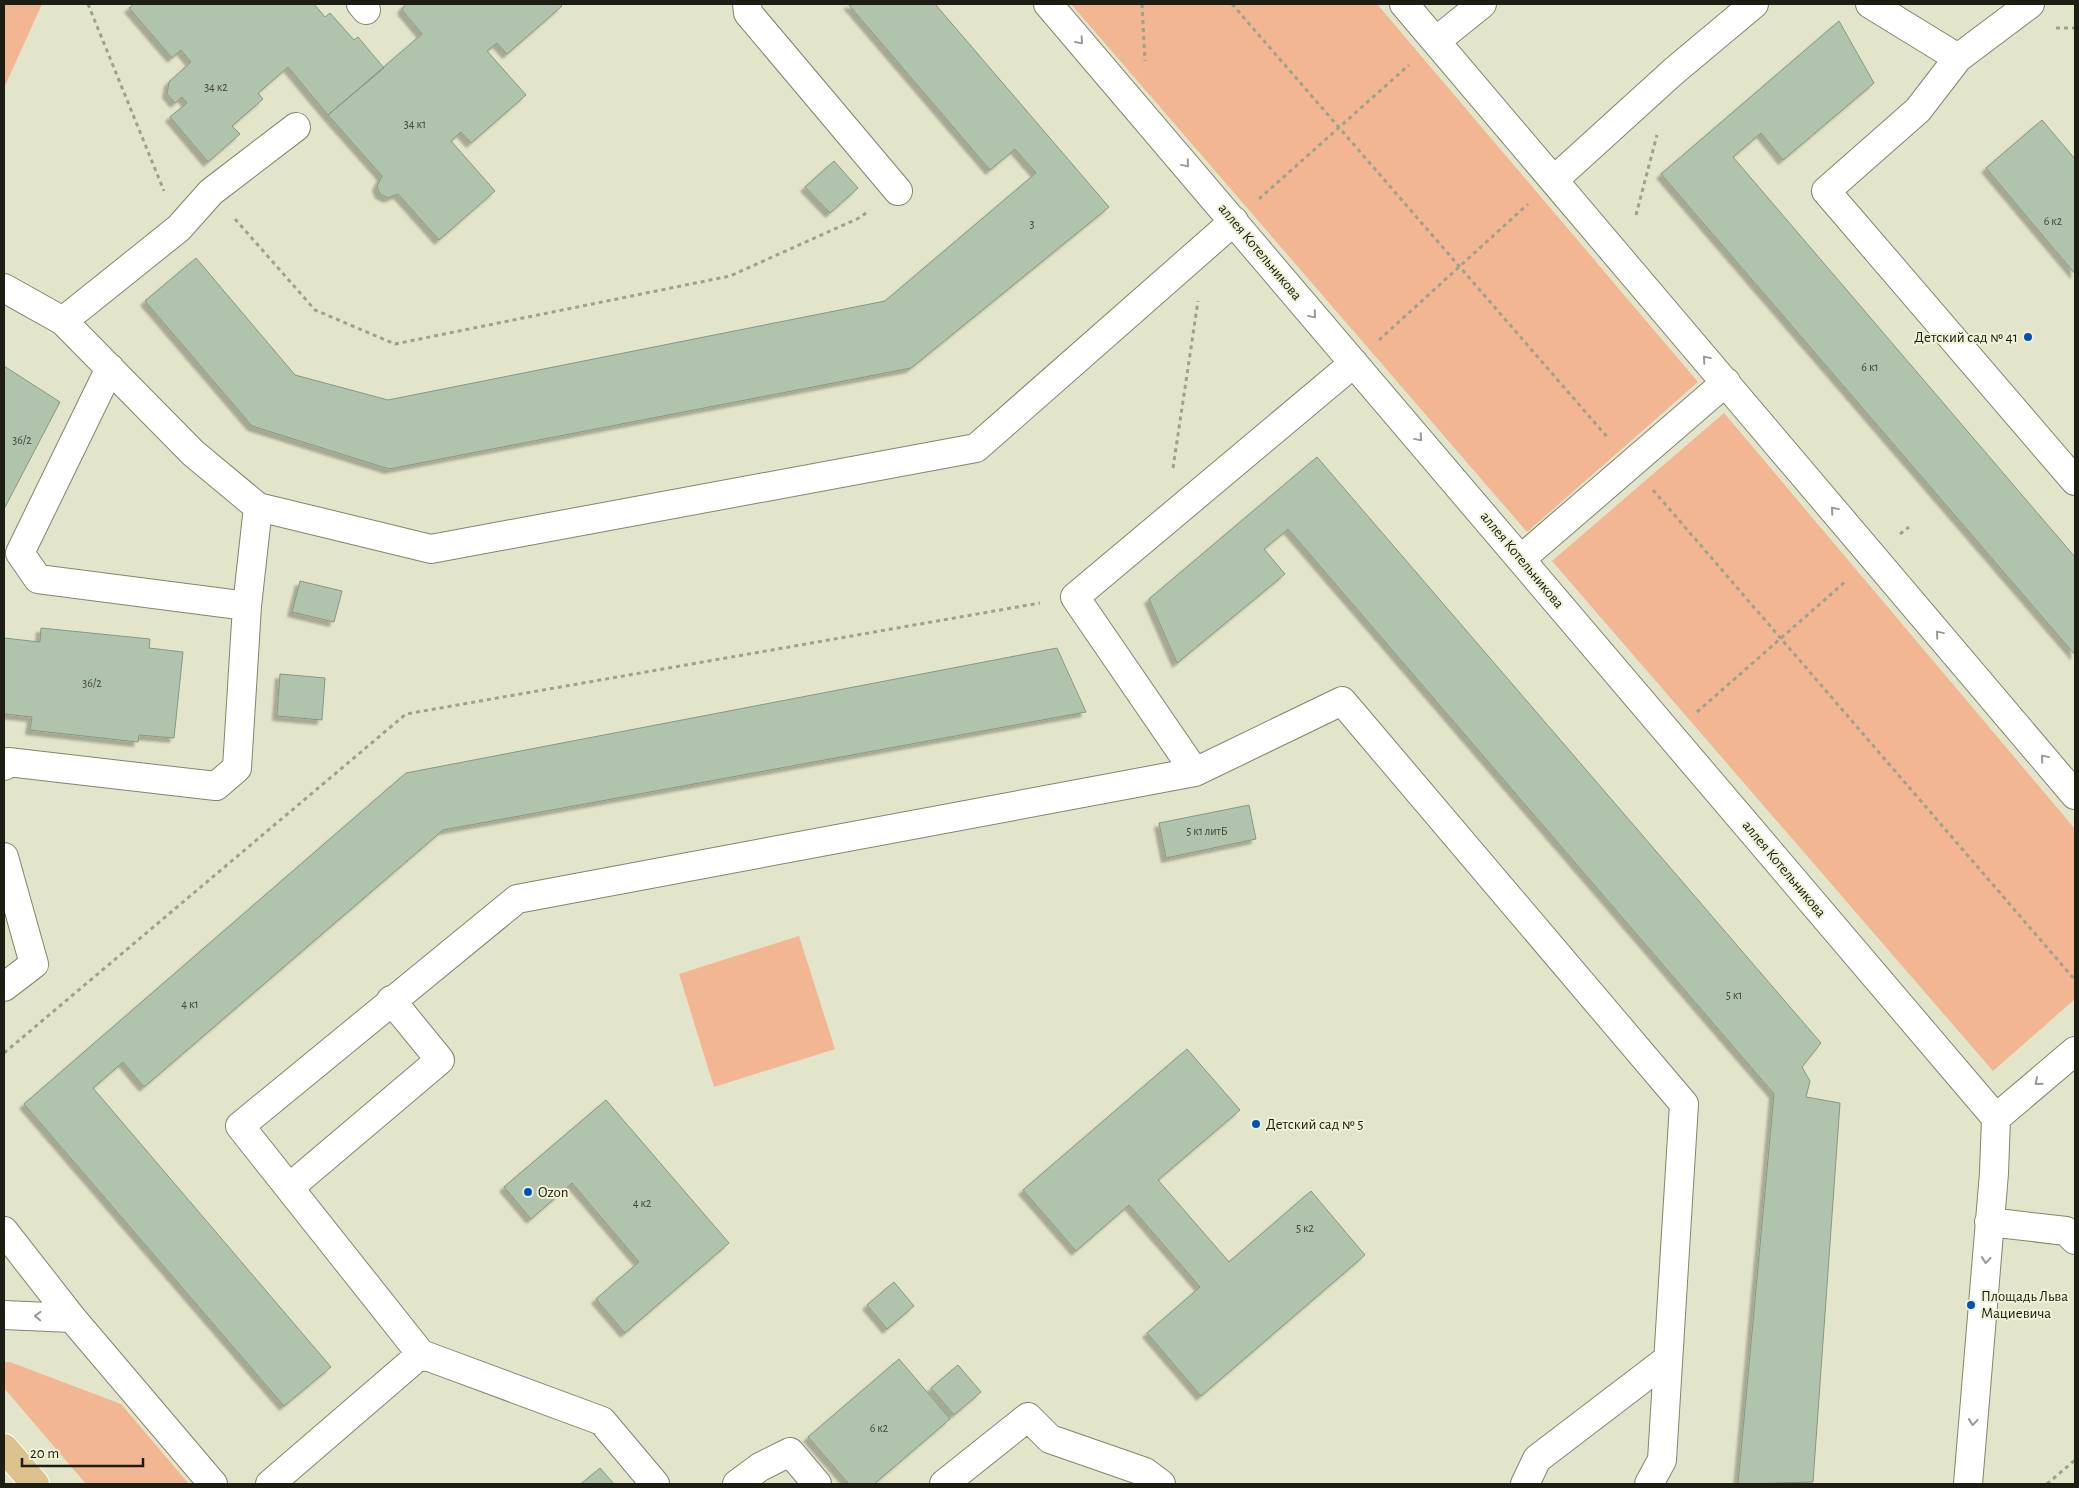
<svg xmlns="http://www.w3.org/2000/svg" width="2079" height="1488" viewBox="0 0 2079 1488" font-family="'Alegreya Sans',sans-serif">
  <defs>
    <filter id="shadow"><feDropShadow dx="-4.5" dy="4.5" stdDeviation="1" flood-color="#0004"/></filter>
  </defs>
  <rect width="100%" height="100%" fill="#e2e5c9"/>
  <path fill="#f2b693" d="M 4,4 L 42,4 L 4,88 Z
    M 1071,4 L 1377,4 L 1698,382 L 1527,532 Z
    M 1724,413 L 2075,829 L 2075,999 L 1993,1071 L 1552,561 Z
    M 799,936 L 835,1049 L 714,1087 L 679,974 Z
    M 4,1362 L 10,1362 L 121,1404 L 189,1484 L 86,1484 L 4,1388 Z"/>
  <path fill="#b0c3ac" stroke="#869882" filter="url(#shadow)" d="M 134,4 L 314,4 L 325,17 L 330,13 L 354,40 L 358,37 L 384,68 L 328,115 L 288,67 L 258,93 L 263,99 L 232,126 L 240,134 L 208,162 L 170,117 L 187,103 L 182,97 L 175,103 L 167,94 L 169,82 L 191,62 L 181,50 L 172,58 L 129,8 Z
    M 405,4 L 560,4 L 562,6 L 507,54 L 497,43 L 487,51 L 526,95 L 471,143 L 461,132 L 451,141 L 495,191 L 439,240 L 398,194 L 388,198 L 380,194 L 377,186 L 382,176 L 328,115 L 422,34 L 402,10 Z
    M 848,4 L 935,4 L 1109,207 L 911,368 L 389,469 L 252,426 L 145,301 L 196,258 L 295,375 L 388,400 L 885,301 L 1036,173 L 1015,149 L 990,170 Z
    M 1839,21 L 1874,83 L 1783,160 L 1761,133 L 1733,157 L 2075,557 L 2075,655 L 1661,174 Z
    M 2042,120 L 2075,159 L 2075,274 L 1986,168 Z
    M 834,161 L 858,188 L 830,213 L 805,187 Z
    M 4,366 L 60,402 L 4,509 Z
    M 1317,457 L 1821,1043 L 1802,1067 L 1810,1081 L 1806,1097 L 1840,1103 L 1813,1482 L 1738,1484 L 1774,1094 L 1288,529 L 1264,549 L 1285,574 L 1177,663 L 1149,599 Z
    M 300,581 L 342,591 L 334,622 L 292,612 Z
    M 41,628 L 150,639 L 149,648 L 183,652 L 174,738 L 139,735 L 138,742 L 30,730 L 32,717 L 4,714 L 4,638 L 40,642 Z
    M 1057,648 L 1086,712 L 443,830 L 144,1087 L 123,1062 L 93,1088 L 331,1367 L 284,1406 L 24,1104 L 406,773 Z
    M 280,674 L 325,678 L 322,720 L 277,716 Z
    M 1249,805 L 1256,839 L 1166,858 L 1159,823 Z
    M 1187,1049 L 1240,1110 L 1158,1180 L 1229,1262 L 1311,1191 L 1365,1255 L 1201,1396 L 1147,1333 L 1200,1287 L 1129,1205 L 1076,1251 L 1023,1190 Z
    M 606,1100 L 729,1243 L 625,1333 L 596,1299 L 639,1262 L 572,1183 L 531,1219 L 504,1187 Z
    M 894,1282 L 914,1306 L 887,1329 L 867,1305 Z
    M 899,1359 L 950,1419 L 874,1484 L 849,1484 L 808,1437 Z
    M 958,1365 L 981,1392 L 954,1415 L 931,1388 Z
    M 600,1468 L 614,1484 L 581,1484 Z"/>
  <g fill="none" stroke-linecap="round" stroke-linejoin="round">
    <defs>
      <path id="minor" d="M 361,4 L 366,10
        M 747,4 L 748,13 L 898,191
        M 1048,4 L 1996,1118
        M 1404,4 L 2075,795
        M 1870,4 L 1958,58 L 2030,4
        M 1436,41 L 1482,4
        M 1958,58 L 1918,110 L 1826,191 L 2075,481
        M 1554,180 L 1674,71 L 1754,4
        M 4,288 L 63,321 L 193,453 L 258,507 L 431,549 L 976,448 L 1234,221
        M 63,321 L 179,228 L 211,192 L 296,127
        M 110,368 L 20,553 L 38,579 L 247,606
        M 1521,559 L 1726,382
        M 4,766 L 8,762 L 216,786 L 237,768 L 247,606 L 258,507
        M 1195,772 L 1075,597 L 1354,363
        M 4,857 L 34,964 L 4,987
        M 290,1187 L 440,1060 L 391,1000
        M 1989,1222 L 2066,1231 L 2075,1240
        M 4,1231 L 72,1318 L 213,1484
        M 4,1315 L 72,1318
        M 421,1354 L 602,1421 L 655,1484
        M 270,1484 L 421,1354 L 240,1126 L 517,899 L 1195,772 L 1342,701 L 1684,1104 L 1662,1460 L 1649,1484
        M 737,1484 L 760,1467 L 790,1452 L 817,1484
        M 944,1484 L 1028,1417 L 1050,1439 L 1145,1472 L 1161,1484
        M 1525,1484 L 1537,1459 L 1668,1359
        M 1968,1484 L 1994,1173 L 1996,1118 L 2075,1051"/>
      <path id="major" d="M 4,1448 L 35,1484"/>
    </defs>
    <use href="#minor" stroke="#83856c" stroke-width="30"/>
    <use href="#major" stroke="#fff" stroke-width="30"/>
    <path stroke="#9ea18b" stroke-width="3" stroke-dasharray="4 4" stroke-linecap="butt" d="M 88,4 L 164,191
      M 1142,4 L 1145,61
      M 1232,4 L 1608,438
      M 2056,28 L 2075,28
      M 1259,199 L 1409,65
      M 1636,215 L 1657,135
      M 235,219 L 315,310 L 395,344 L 730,276 L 859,218 L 869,211
      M 1379,340 L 1528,204
      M 1173,468 L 1198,301
      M 1653,490 L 2075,980
      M 1900,534 L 1909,527
      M 1697,712 L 1846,581
      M 4,1053 L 406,714 L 1040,603
      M 2047,1484 L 2075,1460"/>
    <use href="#minor" stroke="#fff" stroke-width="28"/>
    <use href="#major" stroke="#ddc28d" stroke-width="28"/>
  </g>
  <defs><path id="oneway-chevron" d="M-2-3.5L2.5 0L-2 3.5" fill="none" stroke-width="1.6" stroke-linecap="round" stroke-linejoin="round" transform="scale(1.25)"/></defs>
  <g stroke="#999995">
    <use href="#oneway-chevron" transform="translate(1080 41) rotate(49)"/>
    <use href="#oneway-chevron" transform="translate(1186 164) rotate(50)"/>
    <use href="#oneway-chevron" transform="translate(1313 315) rotate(50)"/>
    <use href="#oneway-chevron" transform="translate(1706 359) rotate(-130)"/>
    <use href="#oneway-chevron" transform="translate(1419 438) rotate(50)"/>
    <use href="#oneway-chevron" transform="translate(1834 510) rotate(-130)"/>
    <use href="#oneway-chevron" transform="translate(1939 634) rotate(-130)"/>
    <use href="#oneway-chevron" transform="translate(2044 758) rotate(-130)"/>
    <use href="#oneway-chevron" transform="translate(2038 1082) rotate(140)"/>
    <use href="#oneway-chevron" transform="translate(1986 1260) rotate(95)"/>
    <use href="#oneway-chevron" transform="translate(38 1316) rotate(-178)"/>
    <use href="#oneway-chevron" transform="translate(1973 1422) rotate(95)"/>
  </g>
  <g fill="#0450ba" stroke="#f0f2d6" stroke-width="2">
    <circle cx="2028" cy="337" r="5"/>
    <circle cx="1256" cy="1124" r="5"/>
    <circle cx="528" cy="1192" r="5"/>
    <circle cx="1971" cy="1305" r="5"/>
  </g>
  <g text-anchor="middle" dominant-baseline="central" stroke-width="4" stroke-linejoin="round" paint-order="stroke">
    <g font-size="12" fill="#414639">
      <text x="216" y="87">34 к2</text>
      <text x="415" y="124">34 к1</text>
      <text x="2053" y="221">6 к2</text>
      <text x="1032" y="224">3</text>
      <text x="1870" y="367">6 к1</text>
      <text x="22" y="440">36/2</text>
      <text x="92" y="683">36/2</text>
      <text x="1207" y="831">5 к1 литБ</text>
      <text x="1734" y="995">5 к1</text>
      <text x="190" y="1004">4 к1</text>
      <text x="642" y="1203">4 к2</text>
      <text x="1305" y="1228">5 к2</text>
      <text x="879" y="1428">6 к2</text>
    </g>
    <g font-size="15" fill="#1c1d13" stroke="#f0f2d6">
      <text transform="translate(1260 252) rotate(50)">аллея Котельникова</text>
      <text transform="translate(1522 560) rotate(50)">аллея Котельникова</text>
      <text transform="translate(1784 869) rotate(50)">аллея Котельникова</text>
    </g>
    <g font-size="15" fill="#1c1d13" stroke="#f0f2d6" text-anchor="start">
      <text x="2018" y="337" text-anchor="end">Детский сад № 41</text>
      <text x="1266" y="1124">Детский сад № 5</text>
      <text x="538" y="1192">Ozon</text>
      <text x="1981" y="1296">Площадь Льва<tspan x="1981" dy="17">Мациевича</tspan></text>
    </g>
  </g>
  <rect width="2079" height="1488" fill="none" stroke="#1c1d13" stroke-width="10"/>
  <path d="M22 1458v8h121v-8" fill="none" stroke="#1c1d13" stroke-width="2.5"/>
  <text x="30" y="1458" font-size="15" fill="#1c1d13" stroke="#f0f2d6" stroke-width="4" paint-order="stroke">20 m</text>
</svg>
